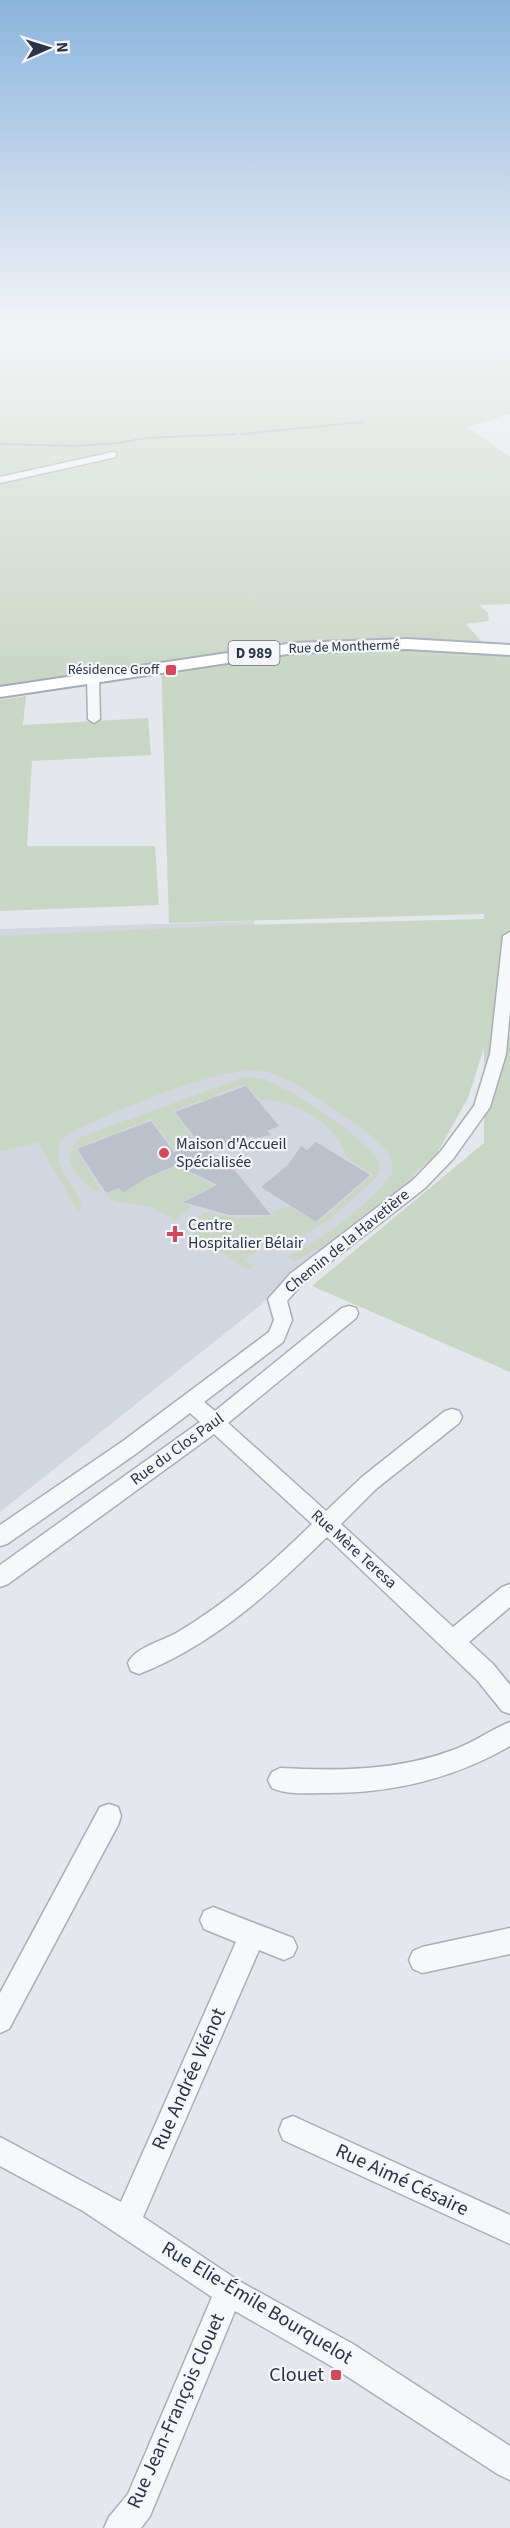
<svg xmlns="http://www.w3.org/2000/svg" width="510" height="2528" viewBox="0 0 510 2528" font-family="'Source Sans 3',sans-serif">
  <rect width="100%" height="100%" fill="#e4e7ec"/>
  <path fill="#d2d6de" d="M 253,921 L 419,1184 L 280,1284 L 262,1304 L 0,1512 L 0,929 Z"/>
  <path fill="#c9d6c5" d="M 0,331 L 510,331 L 510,414 L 467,427 L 510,457 L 510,604 L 479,605 L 488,613 L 489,621 L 466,624 L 483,643 L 510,654 L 510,1372 L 312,1286 L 484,1143 L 484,1048 L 468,1098 L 436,1155 L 396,1191 L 321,1247 L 295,1261 L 288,1257 C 325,1236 366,1209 392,1174 C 392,1169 392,1161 390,1156 C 385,1143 354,1123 342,1115 C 318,1098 291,1077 262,1071 C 223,1064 97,1117 61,1139 C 51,1175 73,1176 82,1206 L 79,1213 L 38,1142 L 0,1152 L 0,936 L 240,925 L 484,919 L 484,914 L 169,923 L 161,663 L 0,687 Z
    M 26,696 L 23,725 L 148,718 L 151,755 L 32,761 L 27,846 L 155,846 L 159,905 L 0,911 L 0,700 Z
    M 244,1077 C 250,1078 257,1077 263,1079 C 287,1086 371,1140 379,1163 C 381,1170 378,1175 374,1180 L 327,1222 L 276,1250 L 265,1243 L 245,1261 L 253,1267 L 248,1270 L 187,1229 L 204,1212 L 237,1218 L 274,1216 L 272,1211 L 289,1207 L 317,1223 L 373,1175 L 345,1156 C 339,1123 292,1100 261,1100 L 246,1084 L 215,1095 L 231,1115 L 219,1120 L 203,1100 L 173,1111 L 196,1143 L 175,1151 L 151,1119 L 120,1131 L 135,1152 L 121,1157 L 106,1136 L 75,1149 L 101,1190 L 95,1191 C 76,1177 59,1159 79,1138 Z
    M 189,1162 L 199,1167 L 193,1175 L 215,1186 L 181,1201 L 191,1207 L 175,1220 L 151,1207 L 116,1201 L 102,1195 L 119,1189 L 123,1193 L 138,1184 L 138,1182 Z"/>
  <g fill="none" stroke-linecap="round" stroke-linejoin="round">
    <path stroke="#9fb4cc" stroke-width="2" d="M 241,434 L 363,422
      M 0,444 L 74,446 L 118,443 L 146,438 L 236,434"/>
  </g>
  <path fill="#bbc0ca" d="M 246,1086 L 279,1126 L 267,1131 L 271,1135 L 254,1138 L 252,1136 L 209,1153 L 228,1162 L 271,1215 L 229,1215 L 183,1202 L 217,1185 L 177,1165 L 146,1178 L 123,1193 L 119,1188 L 106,1193 L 77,1149 L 151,1121 L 174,1152 L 199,1143 L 175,1112 Z
    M 316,1142 L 370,1175 L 316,1222 L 261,1187 L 288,1165 L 301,1146 L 307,1150 Z"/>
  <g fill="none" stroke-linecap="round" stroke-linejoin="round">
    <defs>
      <path id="street" d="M 113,452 L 116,453 L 116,457 L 0,483 L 0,477 Z
        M 93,675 L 99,678 L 100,719 L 94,723 L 88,719 L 87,678 Z
        M 510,932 L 510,1010 L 506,1054 L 490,1107 L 453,1159 L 425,1188 L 302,1284 L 287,1301 L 292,1320 L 283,1342 L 204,1402 L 215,1411 L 342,1308 L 349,1306 L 356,1308 L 358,1313 L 356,1318 L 228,1423 L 326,1511 L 362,1477 L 445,1411 L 452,1409 L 459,1411 L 462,1417 L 459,1423 L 376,1489 L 341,1524 L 453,1627 L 502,1587 L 510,1584 L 510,1607 L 469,1642 L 493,1664 L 510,1685 L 510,1714 L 502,1711 L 477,1680 L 327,1537 C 271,1592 213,1645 139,1674 L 131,1671 L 128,1663 C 135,1647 163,1641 178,1632 C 229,1601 269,1566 312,1524 L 214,1434 L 8,1584 L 0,1587 L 0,1565 L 200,1422 L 190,1413 L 137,1453 L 7,1544 L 0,1546 L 0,1525 L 123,1441 L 269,1332 L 274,1320 L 268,1299 L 290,1274 L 413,1180 L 441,1151 L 474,1106 L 490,1054 L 503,936 Z
        M 510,1722 L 510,1746 C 451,1780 389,1794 321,1793 C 305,1793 287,1795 272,1788 L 268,1780 L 272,1772 L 280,1768 C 338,1771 397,1771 453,1750 C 473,1743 490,1730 510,1722 Z
        M 109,1804 L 118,1807 L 121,1816 L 118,1825 L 9,2029 L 0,2033 L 0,1993 L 100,1807 Z
        M 213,1907 L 293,1938 L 297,1947 L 293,1956 L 284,1960 L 259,1950 L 143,2217 L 239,2281 L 353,2344 L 510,2446 L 510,2480 L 499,2475 L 331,2366 L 235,2311 L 150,2516 L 141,2528 L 104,2528 L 109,2517 L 128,2494 L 212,2297 L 83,2211 L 0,2166 L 0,2137 L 121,2202 L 236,1942 L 204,1929 L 200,1920 L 204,1911 Z
        M 510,1928 L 510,1954 L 422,1973 L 413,1969 L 409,1960 L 413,1951 L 422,1947 Z
        M 293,2116 L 510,2215 L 510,2244 L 283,2140 L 279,2130 L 283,2120 Z"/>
      <path id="primary" d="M 407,639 L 510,645 L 510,655 L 407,649 L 294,653 L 0,697 L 0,687 L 294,643 Z"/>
    </defs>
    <use href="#street" stroke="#a9aeb7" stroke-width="3"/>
    <use href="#primary" stroke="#a3abb8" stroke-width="4"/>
    <use href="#street" fill="#f7f8fa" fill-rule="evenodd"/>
    <use href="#primary" fill="#fff" fill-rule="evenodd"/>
  </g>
  <linearGradient id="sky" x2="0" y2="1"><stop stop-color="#8bb4dd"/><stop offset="0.48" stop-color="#f3f4f6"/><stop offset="1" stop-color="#f3f4f6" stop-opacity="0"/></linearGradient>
  <rect width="510" height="685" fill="url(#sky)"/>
  <g fill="#d1495b" stroke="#f4f6f9" stroke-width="2">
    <rect x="165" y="664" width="12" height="12" rx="3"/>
    <circle cx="164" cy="1153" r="6"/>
    <path d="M172 1225h6v6h6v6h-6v6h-6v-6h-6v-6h6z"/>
    <rect x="330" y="2369" width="12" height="12" rx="3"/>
  </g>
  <g text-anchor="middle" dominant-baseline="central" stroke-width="4.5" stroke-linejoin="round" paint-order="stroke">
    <g font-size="14" fill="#2b3445" stroke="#f4f6f9">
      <text transform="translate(344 647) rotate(-2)">Rue de Monthermé</text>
    </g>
    <g font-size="14" fill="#2b3445" stroke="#f4f6f9" text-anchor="end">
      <text x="159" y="670">Résidence Groff</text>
    </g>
    <rect fill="#f4f6f9" stroke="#676e7b" stroke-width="1.5" x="228.5" y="641" width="51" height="24" rx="4.5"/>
    <g font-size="15" font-weight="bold" fill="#2b3445">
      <text x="254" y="653">D 989</text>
    </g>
    <g font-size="16" fill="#2b3445" stroke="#f4f6f9" text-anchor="start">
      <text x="176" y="1144">Maison d'Accueil<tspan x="176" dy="18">Spécialisée</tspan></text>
      <text x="188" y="1225">Centre<tspan x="188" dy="18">Hospitalier Bélair</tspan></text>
    </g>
    <g font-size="16" fill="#2b3445" stroke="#f4f6f9">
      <text transform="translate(347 1241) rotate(-39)">Chemin de la Havetière</text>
      <text transform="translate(177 1449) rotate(-36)">Rue du Clos Paul</text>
      <text transform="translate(354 1549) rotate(42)">Rue Mère Teresa</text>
    </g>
    <g font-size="20" fill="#2b3445" stroke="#f4f6f9">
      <text transform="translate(189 2079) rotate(-66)">Rue Andrée Viénot</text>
      <text transform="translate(402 2180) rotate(25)">Rue Aimé Césaire</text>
      <text transform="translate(257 2303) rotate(31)">Rue Elie-Émile Bourquelot</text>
      <text transform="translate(176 2411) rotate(-66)">Rue Jean-François Clouet</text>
    </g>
    <g font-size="20" fill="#2b3445" stroke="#f4f6f9" text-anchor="end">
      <text x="324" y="2375">Clouet</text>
    </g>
  </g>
  <g transform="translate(48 48) rotate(87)" stroke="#f4f6f9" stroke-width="4.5" paint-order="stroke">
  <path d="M0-4.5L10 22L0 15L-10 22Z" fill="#2b3445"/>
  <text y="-9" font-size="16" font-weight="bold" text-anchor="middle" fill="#2b3445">N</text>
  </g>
</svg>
